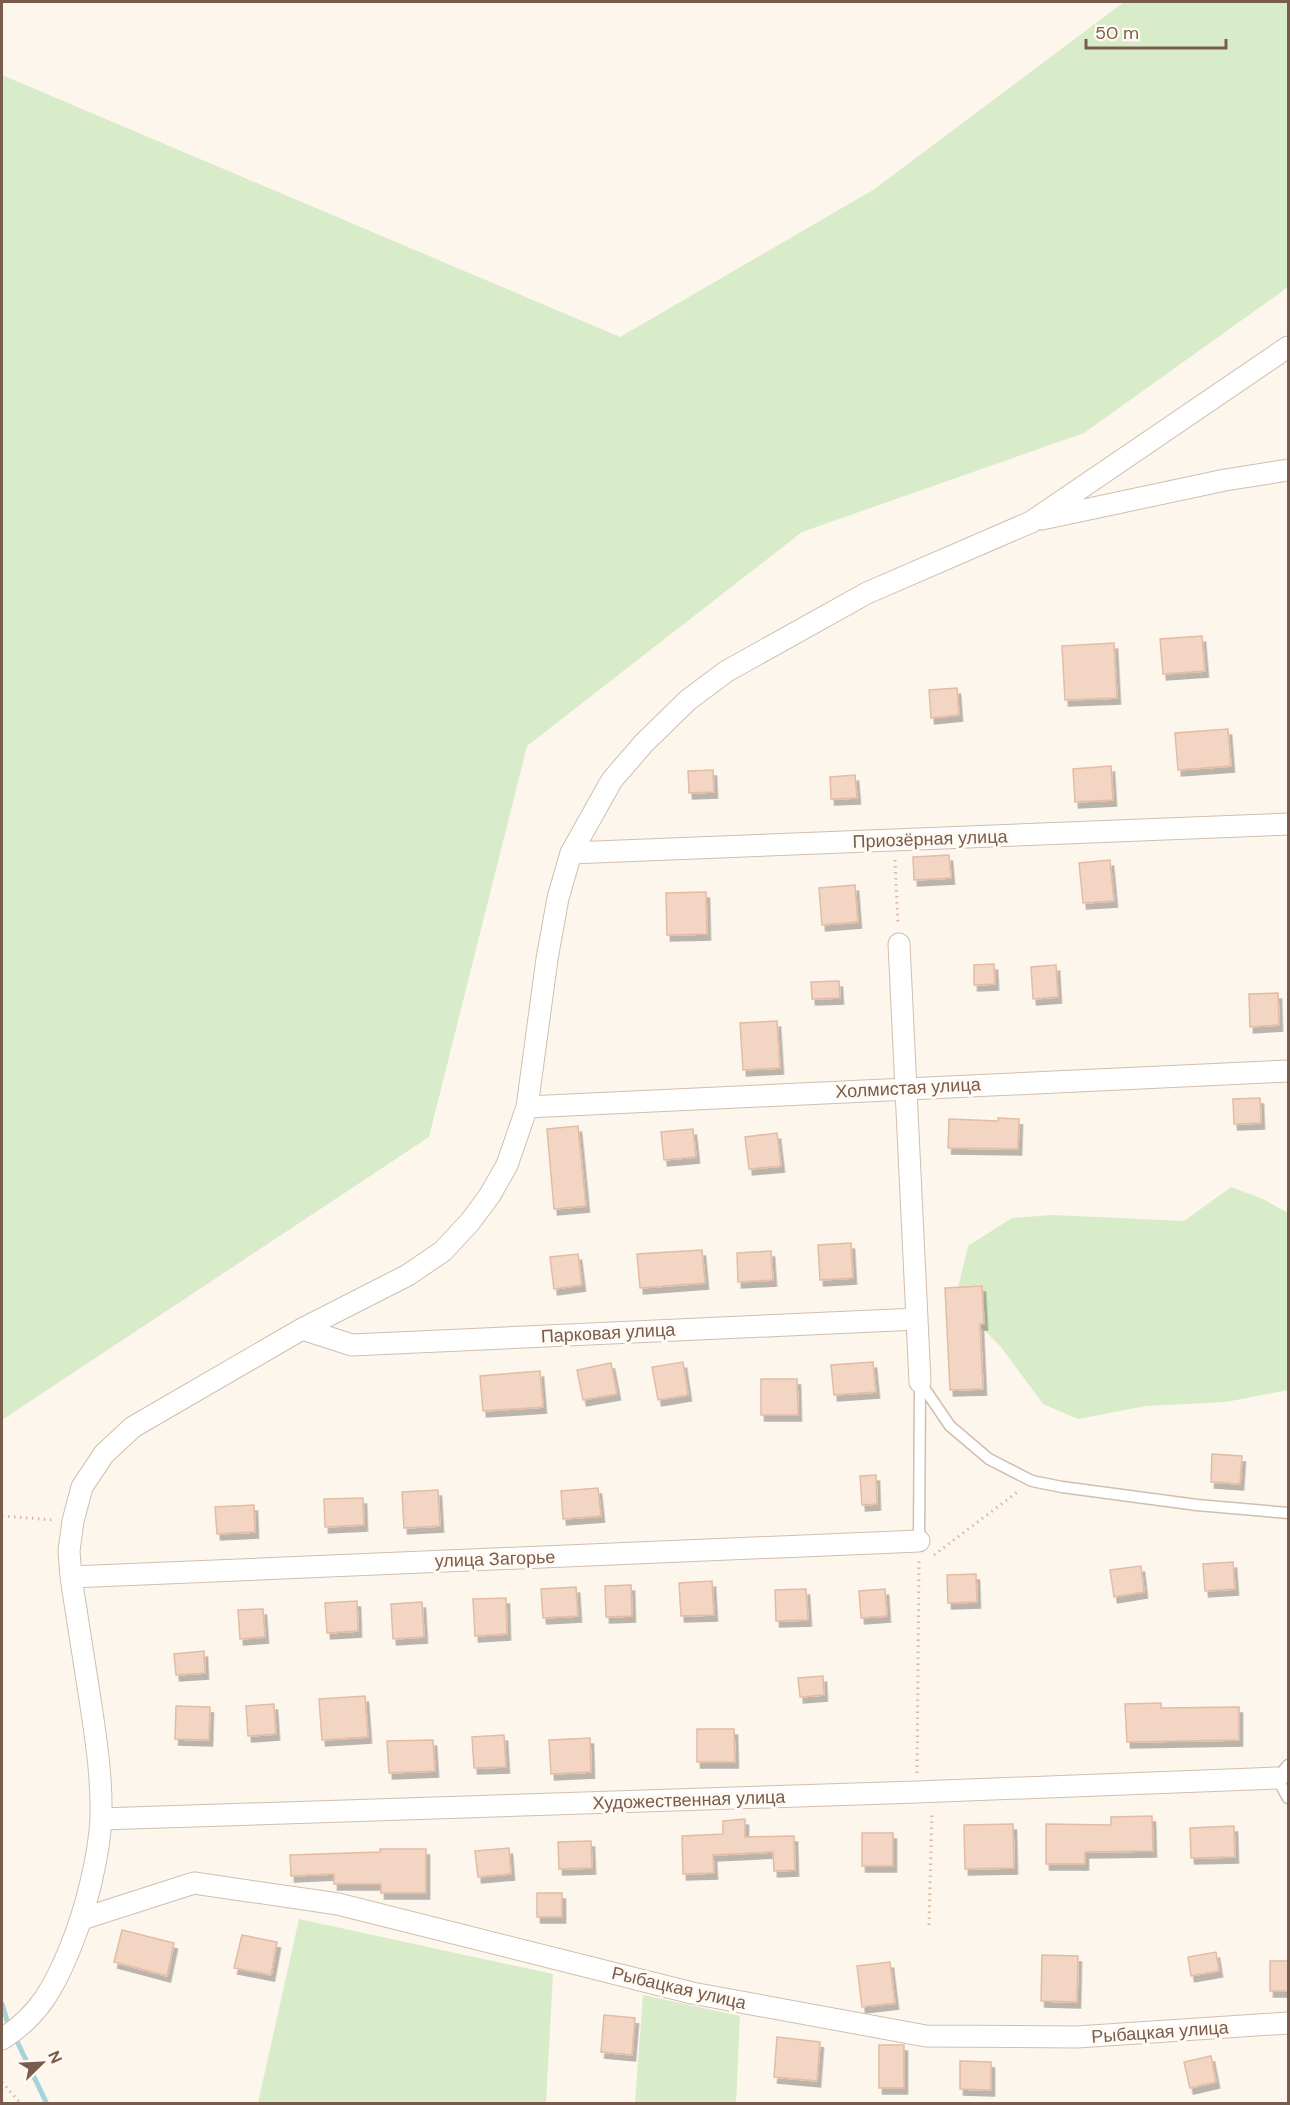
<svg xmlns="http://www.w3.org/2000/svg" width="1290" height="2105" viewBox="0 0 1290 2105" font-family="'DM Sans',sans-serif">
  <defs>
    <filter id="shadow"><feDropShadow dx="3.5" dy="6" stdDeviation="0" flood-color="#0004"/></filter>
  </defs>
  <rect width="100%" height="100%" fill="#fdf6ec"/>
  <path fill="#d8ecc9" d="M 1124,2 L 1288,2 L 1288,287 L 1084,433 L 802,532 L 527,746 L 429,1137 L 2,1420 L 2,75 L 620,337 L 873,190 Z
    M 1231,1187 L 1263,1199 L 1288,1213 L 1288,1390 L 1226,1402 L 1146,1406 L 1078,1419 L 1043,1404 L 1001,1347 L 955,1301 L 968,1246 L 1012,1218 L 1052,1215 L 1184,1221 Z
    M 299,1919 L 553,1974 L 546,2103 L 258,2103 Z
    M 643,1995 L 740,2016 L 736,2103 L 635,2103 Z"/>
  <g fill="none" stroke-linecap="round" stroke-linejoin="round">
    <path stroke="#a5d3da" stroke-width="5" d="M 2,2004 L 9,2027
      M 14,2035 L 47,2104"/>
  </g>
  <path fill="#f3d5c3" stroke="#e6bba3" stroke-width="1.5" filter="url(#shadow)" d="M 1202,636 L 1205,671 L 1163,674 L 1160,639 Z
    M 1114,643 L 1117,698 L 1065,700 L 1062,646 Z
    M 957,688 L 959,715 L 931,718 L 929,690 Z
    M 1228,729 L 1231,766 L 1178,770 L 1175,733 Z
    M 1111,766 L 1113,800 L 1075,802 L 1073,769 Z
    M 713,770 L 714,792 L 689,793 L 688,771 Z
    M 855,775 L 857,798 L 831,799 L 830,777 Z
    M 949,855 L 951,878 L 914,880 L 913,857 Z
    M 1110,860 L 1114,901 L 1083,903 L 1079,863 Z
    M 855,885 L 858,922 L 822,925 L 819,888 Z
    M 706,892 L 707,934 L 667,935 L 666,893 Z
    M 994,964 L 995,984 L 974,985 L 974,965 Z
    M 1056,965 L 1058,997 L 1033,999 L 1031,967 Z
    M 839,981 L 840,998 L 812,999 L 811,982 Z
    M 1278,993 L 1279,1025 L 1250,1027 L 1249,994 Z
    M 777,1021 L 780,1068 L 743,1070 L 740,1023 Z
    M 1260,1098 L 1261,1123 L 1234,1124 L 1233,1099 Z
    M 998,1118 L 1019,1119 L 1018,1149 L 948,1148 L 949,1119 L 998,1121 Z
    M 578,1126 L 586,1206 L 554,1209 L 547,1129 Z
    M 693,1129 L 696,1157 L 664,1160 L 661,1132 Z
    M 777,1133 L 781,1166 L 749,1169 L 745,1137 Z
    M 851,1243 L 853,1278 L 820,1280 L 818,1245 Z
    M 702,1250 L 705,1283 L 640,1288 L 637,1254 Z
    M 771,1251 L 773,1280 L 738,1282 L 737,1253 Z
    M 578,1254 L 582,1285 L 554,1289 L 550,1257 Z
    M 982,1286 L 984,1324 L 980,1324 L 983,1389 L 950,1390 L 945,1288 Z
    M 683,1362 L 688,1395 L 658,1400 L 652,1367 Z
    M 873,1362 L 876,1392 L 834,1395 L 831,1365 Z
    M 611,1363 L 617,1394 L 583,1400 L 577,1370 Z
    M 540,1371 L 543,1407 L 483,1411 L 480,1376 Z
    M 761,1379 L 797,1379 L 798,1415 L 761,1415 Z
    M 1212,1454 L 1242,1456 L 1240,1484 L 1211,1482 Z
    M 876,1475 L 877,1504 L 862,1505 L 860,1476 Z
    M 598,1488 L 601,1516 L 563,1519 L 561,1491 Z
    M 438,1490 L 440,1526 L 404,1528 L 402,1492 Z
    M 363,1498 L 364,1525 L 325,1527 L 324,1499 Z
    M 254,1505 L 255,1532 L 217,1534 L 215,1507 Z
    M 1233,1562 L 1235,1589 L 1205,1591 L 1203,1564 Z
    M 1141,1566 L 1144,1592 L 1114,1597 L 1110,1570 Z
    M 976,1574 L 977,1602 L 948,1603 L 947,1575 Z
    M 712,1581 L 714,1615 L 681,1616 L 679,1583 Z
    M 631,1585 L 632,1616 L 606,1617 L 605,1586 Z
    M 576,1587 L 578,1616 L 543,1618 L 541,1589 Z
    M 806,1589 L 808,1620 L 776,1621 L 775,1590 Z
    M 885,1589 L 887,1616 L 861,1618 L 859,1591 Z
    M 506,1598 L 507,1634 L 475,1636 L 473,1599 Z
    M 357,1601 L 358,1631 L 327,1633 L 325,1603 Z
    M 422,1602 L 424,1637 L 393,1639 L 391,1604 Z
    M 263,1609 L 265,1637 L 240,1639 L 238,1610 Z
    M 204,1651 L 205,1673 L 176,1675 L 174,1654 Z
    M 823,1676 L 824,1695 L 800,1697 L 798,1678 Z
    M 365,1696 L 368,1737 L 322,1740 L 319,1699 Z
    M 1161,1703 L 1161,1708 L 1239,1707 L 1239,1740 L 1127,1742 L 1125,1704 Z
    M 274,1704 L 276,1734 L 248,1736 L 246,1706 Z
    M 176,1706 L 210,1707 L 209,1740 L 175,1739 Z
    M 697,1729 L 734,1729 L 735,1762 L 697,1762 Z
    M 504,1735 L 506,1767 L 474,1768 L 472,1737 Z
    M 590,1738 L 591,1772 L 551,1774 L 549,1740 Z
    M 433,1740 L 435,1771 L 389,1773 L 387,1741 Z
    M 1152,1816 L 1153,1851 L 1085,1852 L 1085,1864 L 1046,1864 L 1046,1824 L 1111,1825 L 1111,1817 Z
    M 745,1819 L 745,1837 L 794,1836 L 795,1870 L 774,1871 L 773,1852 L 713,1855 L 714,1873 L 683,1874 L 682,1836 L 723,1834 L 723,1821 Z
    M 1013,1824 L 1014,1868 L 965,1869 L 964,1825 Z
    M 1234,1826 L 1235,1857 L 1191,1858 L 1190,1828 Z
    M 862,1833 L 893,1833 L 893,1866 L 862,1866 Z
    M 591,1841 L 592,1868 L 559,1869 L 558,1842 Z
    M 509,1848 L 511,1874 L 478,1877 L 475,1851 Z
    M 380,1849 L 426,1849 L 426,1893 L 381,1893 L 381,1884 L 334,1884 L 334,1874 L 291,1876 L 290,1855 L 380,1852 Z
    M 537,1893 L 562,1893 L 562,1917 L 537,1917 Z
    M 122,1930 L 174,1943 L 167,1976 L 114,1962 Z
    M 242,1935 L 277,1942 L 271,1975 L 234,1968 Z
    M 1216,1952 L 1219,1971 L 1191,1976 L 1188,1957 Z
    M 1042,1955 L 1078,1956 L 1077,2002 L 1041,2001 Z
    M 1270,1961 L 1288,1961 L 1288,1991 L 1270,1991 Z
    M 890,1962 L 895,2003 L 862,2007 L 857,1966 Z
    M 604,2015 L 635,2018 L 632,2055 L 601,2052 Z
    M 777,2037 L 820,2042 L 817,2081 L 774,2077 Z
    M 879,2045 L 904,2045 L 904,2088 L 879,2088 Z
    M 1211,2056 L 1216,2082 L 1190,2088 L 1184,2062 Z
    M 960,2061 L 991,2062 L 991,2090 L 960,2089 Z"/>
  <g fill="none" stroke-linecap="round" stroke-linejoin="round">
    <defs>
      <path id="service" d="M 920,1382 L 950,1426 L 989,1459 L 1032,1481 L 1062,1487 L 1197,1505 L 1288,1513
        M 919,1541 L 920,1383
        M 1288,1765 L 1277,1778 L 1288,1798"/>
      <path id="minor" d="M 1042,519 L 1225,480 L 1288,470
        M 571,853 L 1288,824
        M 899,944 L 920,1382
        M 527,1107 L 1288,1071
        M 302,1329 L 352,1345 L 917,1319
        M 71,1577 L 919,1541
        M 101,1819 L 917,1792 L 1277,1778
        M 82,1919 L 194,1883 L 338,1904 L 692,1993 L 926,2036 L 1077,2037 L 1288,2023
        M 2,2039 C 39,2016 55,1986 71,1946 C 86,1909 99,1857 101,1818 C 102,1777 96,1739 90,1699 C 84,1659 77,1618 71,1577 L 69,1551 L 73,1521 L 82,1487 L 104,1454 L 133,1427 L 302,1329 L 408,1275 L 443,1251 L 470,1222 L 490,1195 L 507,1165 L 527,1107 L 547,959 L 558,898 L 571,853 L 612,780 L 644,743 L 688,700 L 727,671 L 867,593 L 1031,522 L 1288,347"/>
    </defs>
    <use href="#service" stroke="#d1beb0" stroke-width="13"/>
    <use href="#minor" stroke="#d1beb0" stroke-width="23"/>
    <path stroke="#d9b8a5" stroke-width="3" stroke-dasharray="1.5 4.5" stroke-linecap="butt" d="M 895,860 L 898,925
      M 2,1516 L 53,1520
      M 934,1555 L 1020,1490
      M 917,1773 L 919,1561
      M 929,1925 L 932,1811
      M 2,2082 L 21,2104"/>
    <use href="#service" stroke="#fff" stroke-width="10"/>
    <use href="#minor" stroke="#fff" stroke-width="21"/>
  </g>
  <g text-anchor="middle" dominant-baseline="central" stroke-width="6" stroke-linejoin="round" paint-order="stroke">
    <g font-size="18" fill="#7a5c4d" stroke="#fffaf3">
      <text transform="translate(930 839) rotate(-2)">Приозёрная улица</text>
      <text transform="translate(908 1088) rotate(-3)">Холмистая улица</text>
      <text transform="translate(608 1333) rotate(-3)">Парковая улица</text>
      <text transform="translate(495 1559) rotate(-2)">улица Загорье</text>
      <text transform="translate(689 1800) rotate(-2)">Художественная улица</text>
      <text transform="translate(679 1988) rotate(13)">Рыбацкая улица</text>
      <text transform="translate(1160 2032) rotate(-4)">Рыбацкая улица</text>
    </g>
  </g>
  <rect width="1290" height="2105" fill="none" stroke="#7a5c4d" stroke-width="6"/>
  <g transform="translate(42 2063) rotate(66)" stroke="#fffaf3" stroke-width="4.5" paint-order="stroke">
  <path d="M0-4.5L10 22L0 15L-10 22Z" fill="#7a5c4d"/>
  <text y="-9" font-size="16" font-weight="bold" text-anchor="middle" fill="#7a5c4d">N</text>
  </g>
  <path d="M1086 39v9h140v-9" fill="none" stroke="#7a5c4d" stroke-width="3"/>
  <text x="1095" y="39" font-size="18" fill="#7a5c4d" stroke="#fffaf3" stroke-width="4.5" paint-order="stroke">50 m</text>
</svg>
